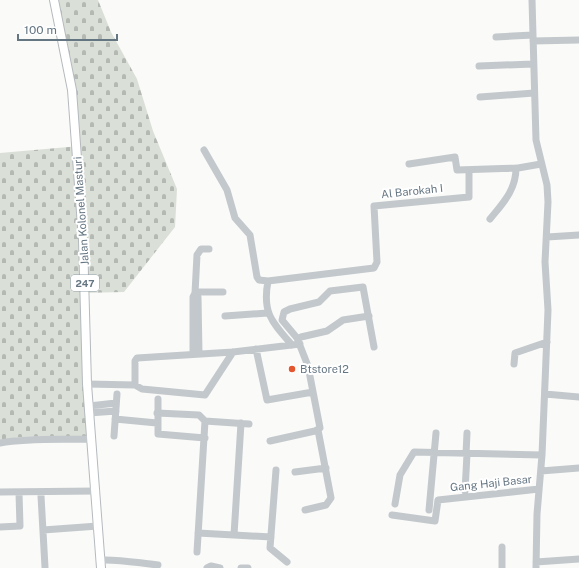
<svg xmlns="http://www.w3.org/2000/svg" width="579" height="568" viewBox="0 0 579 568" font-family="'Public Sans',sans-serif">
  <defs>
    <pattern id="cemetery-stones" width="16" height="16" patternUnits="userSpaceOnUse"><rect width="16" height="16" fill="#dadfd7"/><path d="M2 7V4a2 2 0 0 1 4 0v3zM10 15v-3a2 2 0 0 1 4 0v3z" fill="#b4b9b4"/></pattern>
  </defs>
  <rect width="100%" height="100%" fill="#fafaf8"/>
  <path fill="url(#cemetery-stones)" d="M 58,0 L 98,0 L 111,32 L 137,79 L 153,131 L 177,189 L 175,227 L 124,292 L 81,293 L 88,436 L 22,437 L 0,440 L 0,153 L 80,146 L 76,90 Z"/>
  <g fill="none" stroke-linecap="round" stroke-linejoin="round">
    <defs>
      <path id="major" d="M 54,0 L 72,90 L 83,240 L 87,384 L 101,568"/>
    </defs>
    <use href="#major" stroke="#b5babe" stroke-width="10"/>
    <path stroke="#c3c8cc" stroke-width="7" d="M 532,0 L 536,140 L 547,185 L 548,202 L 545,262 L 548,310 L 542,455 L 537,514 L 536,568
      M 496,37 L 533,35
      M 533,41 L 579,40
      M 479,66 L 533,64
      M 480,97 L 534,93
      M 204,150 L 227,190 L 235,218 L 250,235 L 257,277 L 259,280 L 268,281 L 374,268 L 377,262 L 374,206 L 469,197 L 469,170
      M 409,164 L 455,157 L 457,170 L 518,168 L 541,164
      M 490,219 C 503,203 516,190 516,168
      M 547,237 L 579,235
      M 268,281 C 262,313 272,322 292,345
      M 195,292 L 223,292
      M 195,293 L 197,255 L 201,249 L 209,249
      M 225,316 L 268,313
      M 301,337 L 327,331 L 343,320 L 369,316
      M 256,349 L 267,400 L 313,392
      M 193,354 L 193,297 L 195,293 L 198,297 L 199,354
      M 514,364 L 515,353 L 547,342
      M 87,384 L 135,385 L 142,389 L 205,395 L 233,352
      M 135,385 L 135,361 L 137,358 L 233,352 L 300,344
      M 545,394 L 579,397
      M 158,399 L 158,434 L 205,438
      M 89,406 L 116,403
      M 89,413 L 116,411
      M 157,413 L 199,415 L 205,421 L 197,552
      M 115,419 L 157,423
      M 205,421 L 249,424
      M 114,436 L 117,394
      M 270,441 L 315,431 L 320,428 L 308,366 L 297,338 L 282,320 L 284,312 L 290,309 L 319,302 L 330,291 L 363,287 L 374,347
      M 0,443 C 30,438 61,440 91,439
      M 466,454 L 467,433
      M 276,470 L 270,548 L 287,562
      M 541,471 L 579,468
      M 295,472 L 326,468
      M 465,491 L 467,454
      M 0,492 L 96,491
      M 41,496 L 45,567
      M 395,504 L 400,475 L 414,452 L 542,455
      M 305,510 L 326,505 L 331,498 L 318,430
      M 429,510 L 436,433
      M 392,515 L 435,521 L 438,500 L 539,489
      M 0,527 L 20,526 L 19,493
      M 43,530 L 98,526
      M 198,533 L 271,537
      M 234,535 L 241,423
      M 502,547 L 502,568
      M 100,560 C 120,559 138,563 158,565
      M 536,562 L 579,559
      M 207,568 L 211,566 L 220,568
      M 241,568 L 248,568"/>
    <use href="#major" stroke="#fff" stroke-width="8"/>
  </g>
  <circle fill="#e4572e" stroke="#fff" stroke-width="1.5" cx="292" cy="369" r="4"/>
  <g text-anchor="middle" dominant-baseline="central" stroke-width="4" stroke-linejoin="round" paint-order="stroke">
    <rect fill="#fff" stroke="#939fa8" stroke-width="1" x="71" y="275" width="28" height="16" rx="3"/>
    <g font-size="10" font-weight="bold" fill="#657683">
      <text x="85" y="283">247</text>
    </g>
    <g font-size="11" fill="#657683" stroke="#fff">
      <text transform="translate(412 191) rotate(-6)">Al Barokah I</text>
      <text transform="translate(81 211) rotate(-94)">Jalan Kolonel Masturi</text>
      <text transform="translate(491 483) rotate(-6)">Gang Haji Basar</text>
    </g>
    <g font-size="11" fill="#657683" stroke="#fff" text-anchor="start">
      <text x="300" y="369">Btstore12</text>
    </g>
  </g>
  <path d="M18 34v6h99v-6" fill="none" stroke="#657683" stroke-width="2"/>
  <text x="24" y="34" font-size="12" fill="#657683" stroke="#ffffff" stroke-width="3" paint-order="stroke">100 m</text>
</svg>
